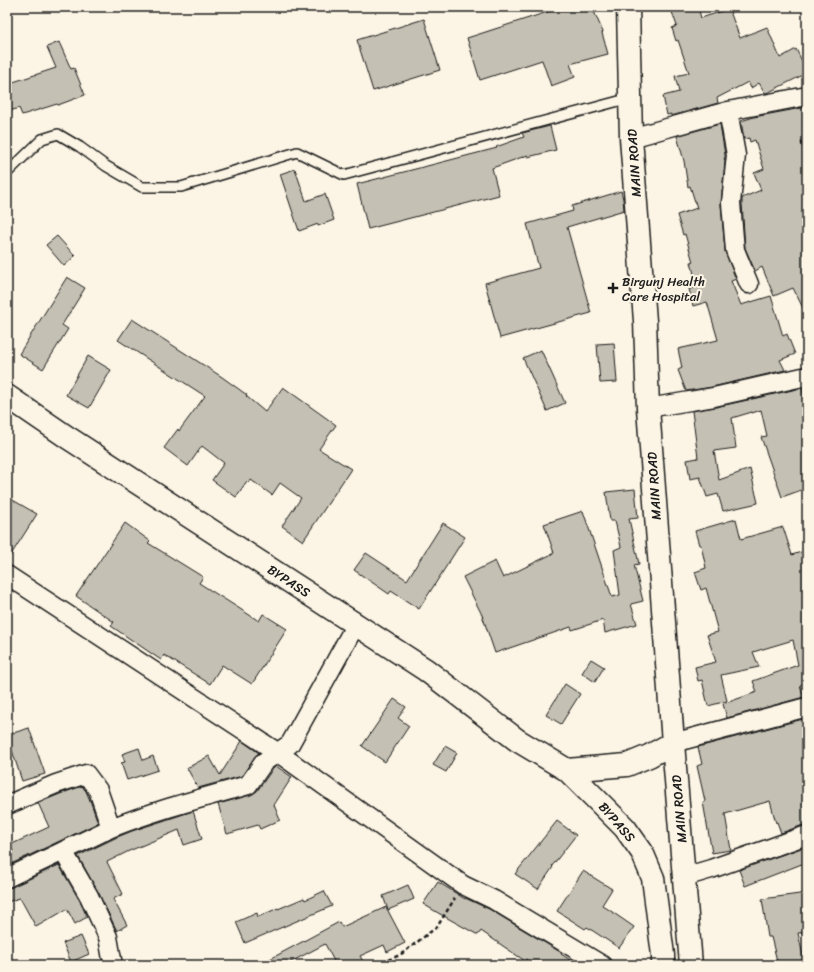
<svg xmlns="http://www.w3.org/2000/svg" width="814" height="972" viewBox="0 0 814 972" font-family="Sriracha,sans-serif">
  <rect width="100%" height="100%" fill="#fcf5e5"/>
  <filter id="ink" filterUnits="userSpaceOnUse"><feTurbulence type="fractalNoise" baseFrequency=".025" numOctaves="2"/><feDisplacementMap in="SourceGraphic" scale="8" xChannelSelector="R" yChannelSelector="G"/><feConvolveMatrix kernelMatrix="1 2 1 2 8 2 1 2 1" color-interpolation-filters="sRGB"/></filter>
  <g filter="url(#ink)">
    <path fill="#c4c0b3" stroke="#1c1c1c" d="M 563,7 L 592,7 L 603,32 L 602,33 L 608,54 L 570,64 L 575,77 L 551,86 L 542,60 L 480,80 L 467,38 Z
      M 689,7 L 698,7 L 701,18 L 729,9 L 740,38 L 767,27 L 780,58 L 796,49 L 807,71 L 807,73 L 769,92 L 765,93 L 759,83 L 751,88 L 748,82 L 717,98 L 718,103 L 671,116 L 671,114 L 667,115 L 663,96 L 679,92 L 675,76 L 689,73 L 678,40 L 676,41 L 672,28 L 677,26 L 672,12 Z
      M 424,19 L 440,70 L 373,91 L 357,40 Z
      M 59,42 L 71,69 L 74,68 L 85,95 L 58,105 L 57,104 L 22,115 L 19,108 L 7,112 L 7,84 L 56,68 L 47,47 Z
      M 807,107 L 807,140 L 801,142 L 807,161 L 807,316 L 793,288 L 774,296 L 762,267 L 755,271 L 745,248 L 742,203 L 742,198 L 761,190 L 754,173 L 764,169 L 755,140 L 750,142 L 749,138 L 744,139 L 741,121 L 754,117 Z
      M 720,124 L 725,155 L 725,158 L 724,158 L 725,161 L 721,204 L 725,251 L 736,279 L 731,281 L 741,305 L 771,296 L 783,336 L 787,334 L 795,354 L 780,360 L 785,370 L 712,387 L 686,391 L 678,370 L 682,368 L 678,349 L 718,340 L 707,302 L 693,306 L 689,289 L 697,287 L 691,262 L 693,262 L 685,234 L 683,235 L 677,215 L 697,208 L 690,186 L 688,187 L 684,161 L 677,136 Z
      M 550,126 L 556,150 L 528,157 L 528,155 L 492,168 L 499,195 L 368,229 L 357,184 L 497,148 L 496,147 L 524,137 L 522,133 Z
      M 295,169 L 306,201 L 325,194 L 334,220 L 318,226 L 318,224 L 299,231 L 280,174 Z
      M 621,191 L 623,199 L 624,210 L 567,227 L 591,313 L 500,338 L 485,283 L 539,268 L 527,224 L 573,211 L 572,206 Z
      M 57,236 L 75,256 L 64,266 L 46,245 Z
      M 67,277 L 85,288 L 62,325 L 68,329 L 43,369 L 19,354 Z
      M 132,319 L 222,377 L 247,395 L 246,396 L 265,412 L 283,387 L 336,425 L 319,449 L 351,469 L 303,541 L 282,526 L 301,498 L 280,483 L 272,495 L 251,480 L 249,483 L 247,481 L 236,497 L 212,480 L 224,463 L 202,446 L 188,466 L 164,448 L 178,429 L 179,431 L 205,396 L 118,340 Z
      M 614,343 L 617,382 L 600,383 L 597,344 Z
      M 541,350 L 565,403 L 547,411 L 523,358 Z
      M 88,356 L 111,370 L 89,408 L 66,395 Z
      M 802,388 L 807,411 L 807,488 L 782,497 L 761,437 L 767,436 L 761,410 L 752,413 L 752,412 L 732,418 L 736,448 L 714,451 L 719,480 L 750,469 L 758,503 L 723,511 L 718,494 L 707,497 L 700,477 L 690,479 L 687,460 L 698,458 L 692,411 L 716,407 Z
      M 635,489 L 638,518 L 629,519 L 639,564 L 634,565 L 643,601 L 631,604 L 637,624 L 605,633 L 603,620 L 572,630 L 571,627 L 495,653 L 482,615 L 463,577 L 495,561 L 503,578 L 554,553 L 544,524 L 583,511 L 612,597 L 620,595 L 614,550 L 621,547 L 615,521 L 610,521 L 606,492 Z
      M 11,499 L 37,514 L 7,561 L 7,506 Z
      M 736,519 L 741,539 L 783,527 L 792,555 L 807,550 L 807,683 L 800,685 L 804,697 L 727,718 L 723,704 L 757,692 L 753,681 L 798,665 L 793,640 L 753,652 L 759,667 L 721,675 L 727,701 L 708,706 L 702,680 L 698,681 L 695,667 L 716,662 L 707,635 L 718,632 L 706,588 L 701,590 L 695,572 L 706,568 L 701,545 L 699,545 L 695,531 Z
      M 125,523 L 150,541 L 148,543 L 203,577 L 199,583 L 259,621 L 263,614 L 287,629 L 252,684 L 222,665 L 210,684 L 164,655 L 161,660 L 111,626 L 114,622 L 76,596 Z
      M 443,523 L 465,537 L 419,609 L 391,591 L 389,594 L 354,570 L 366,553 L 407,580 Z
      M 591,659 L 604,667 L 595,682 L 582,673 Z
      M 565,684 L 580,694 L 561,724 L 546,715 Z
      M 394,699 L 406,707 L 398,718 L 409,726 L 385,762 L 362,746 Z
      M 807,718 L 807,825 L 803,825 L 781,833 L 777,822 L 776,823 L 770,801 L 725,814 L 731,850 L 712,853 L 703,802 L 705,801 L 697,766 L 702,764 L 698,747 Z
      M 29,728 L 45,774 L 22,781 L 7,735 Z
      M 242,741 L 259,753 L 255,756 L 242,776 L 198,788 L 187,768 L 209,756 L 220,775 Z
      M 445,746 L 457,753 L 446,772 L 433,765 Z
      M 139,748 L 143,760 L 153,756 L 158,770 L 127,780 L 121,763 L 125,762 L 122,754 Z
      M 276,766 L 292,777 L 274,805 L 280,820 L 260,829 L 258,825 L 227,834 L 218,804 L 251,795 L 257,791 L 272,770 Z
      M 82,786 L 86,791 L 91,803 L 98,823 L 11,864 L 7,855 L 7,854 L 13,851 L 10,845 L 49,827 L 38,803 L 60,794 Z
      M 193,811 L 202,839 L 184,845 L 179,830 L 129,851 L 107,862 L 123,894 L 113,899 L 127,925 L 117,931 L 98,892 L 78,856 L 115,838 L 132,831 Z
      M 557,821 L 576,835 L 552,866 L 553,867 L 538,889 L 515,874 Z
      M 807,846 L 807,862 L 745,886 L 739,870 Z
      M 59,865 L 80,901 L 87,917 L 75,924 L 67,909 L 36,927 L 20,898 L 7,902 L 7,888 L 12,887 Z
      M 583,871 L 612,889 L 602,905 L 634,927 L 619,948 L 587,927 L 585,929 L 557,911 Z
      M 438,882 L 465,899 L 465,898 L 489,909 L 562,953 L 561,954 L 578,965 L 535,965 L 526,959 L 525,961 L 481,931 L 478,935 L 440,914 L 423,904 Z
      M 408,885 L 414,899 L 388,910 L 383,896 Z
      M 324,891 L 332,906 L 245,943 L 236,922 L 257,913 L 258,917 L 278,908 L 278,909 L 304,898 L 305,900 Z
      M 807,893 L 807,932 L 798,933 L 805,965 L 778,965 L 771,937 L 768,937 L 762,899 Z
      M 386,907 L 405,943 L 387,952 L 384,945 L 360,956 L 365,965 L 336,965 L 325,944 L 285,965 L 259,965 L 339,922 L 342,927 Z
      M 81,936 L 89,954 L 71,962 L 63,943 Z"/>
    <g fill="none" stroke-linecap="round" stroke-linejoin="round">
      <defs>
        <path id="service" d="M 7,173 L 42,139 L 58,134 L 80,147 L 106,166 L 142,187 L 181,187 L 297,152 L 344,175 L 630,98"/>
        <path id="minor" d="M 728,111 L 736,155 L 731,203 L 735,250 L 749,284
          M 631,138 L 728,111 L 807,96
          M 648,408 L 714,397 L 807,376
          M 7,575 L 277,752 L 463,885 L 494,900 L 602,965
          M 673,743 L 807,707
          M 7,805 L 56,784 L 86,774 L 98,790 L 111,828 C 156,810 202,798 248,785 L 264,762 L 290,744 L 356,624
          M 63,851 L 89,896 L 108,937 L 113,965
          M 684,877 L 711,869 L 807,835
          M 7,878 L 111,828"/>
        <path id="primary" d="M 628,7 L 631,138 L 645,321 L 648,408 L 673,743 L 691,965
          M 7,396 L 67,437 L 426,670 L 517,740 L 567,770 L 625,828 L 642,852 L 653,878 L 663,955 L 663,965
          M 567,770 L 627,765 L 649,756 L 673,743"/>
      </defs>
      <use href="#service" stroke="#1c1c1c" stroke-width="12"/>
      <use href="#minor" stroke="#1c1c1c" stroke-width="21"/>
      <use href="#primary" stroke="#1c1c1c" stroke-width="25"/>
      <path stroke="#1c1c1c" stroke-width="2.5" stroke-dasharray="4 3" stroke-linecap="butt" d="M 375,965 L 400,955 L 437,927 L 455,898"/>
      <use href="#service" stroke="#fcf5e5" stroke-width="9"/>
      <use href="#minor" stroke="#fcf5e5" stroke-width="18"/>
      <use href="#primary" stroke="#fcf5e5" stroke-width="22"/>
    </g>
  </g>
  <path fill="#1c1c1c" stroke="#fcf5e5" stroke-width="1.5" d="M611 282h4v4h4v4h-4v4h-4v-4h-4v-4h4z"/>
  <g text-anchor="middle" dominant-baseline="central" stroke-width="4" stroke-linejoin="round" paint-order="stroke">
    <g font-size="13" fill="#1c1c1c" stroke="#fcf5e5">
      <text transform="translate(634 163) rotate(-94)">MAIN ROAD</text>
      <text transform="translate(654 486) rotate(-94)">MAIN ROAD</text>
      <text transform="translate(289 581) rotate(33)">BYPASS</text>
      <text transform="translate(679 809) rotate(-95)">MAIN ROAD</text>
      <text transform="translate(617 822) rotate(49)">BYPASS</text>
    </g>
    <g font-size="13" fill="#1c1c1c" stroke="#fcf5e5" text-anchor="start">
      <text x="622" y="281">Birgunj Health<tspan x="622" dy="15">Care Hospital</tspan></text>
    </g>
  </g>
  <rect width="814" height="972" fill="none" stroke="#fcf5e5" stroke-width="24"/>
  <rect x="12" y="12" width="790" height="948" fill="none" stroke="#1c1c1c" stroke-width="1.5" filter="url(#ink)"/>
</svg>
